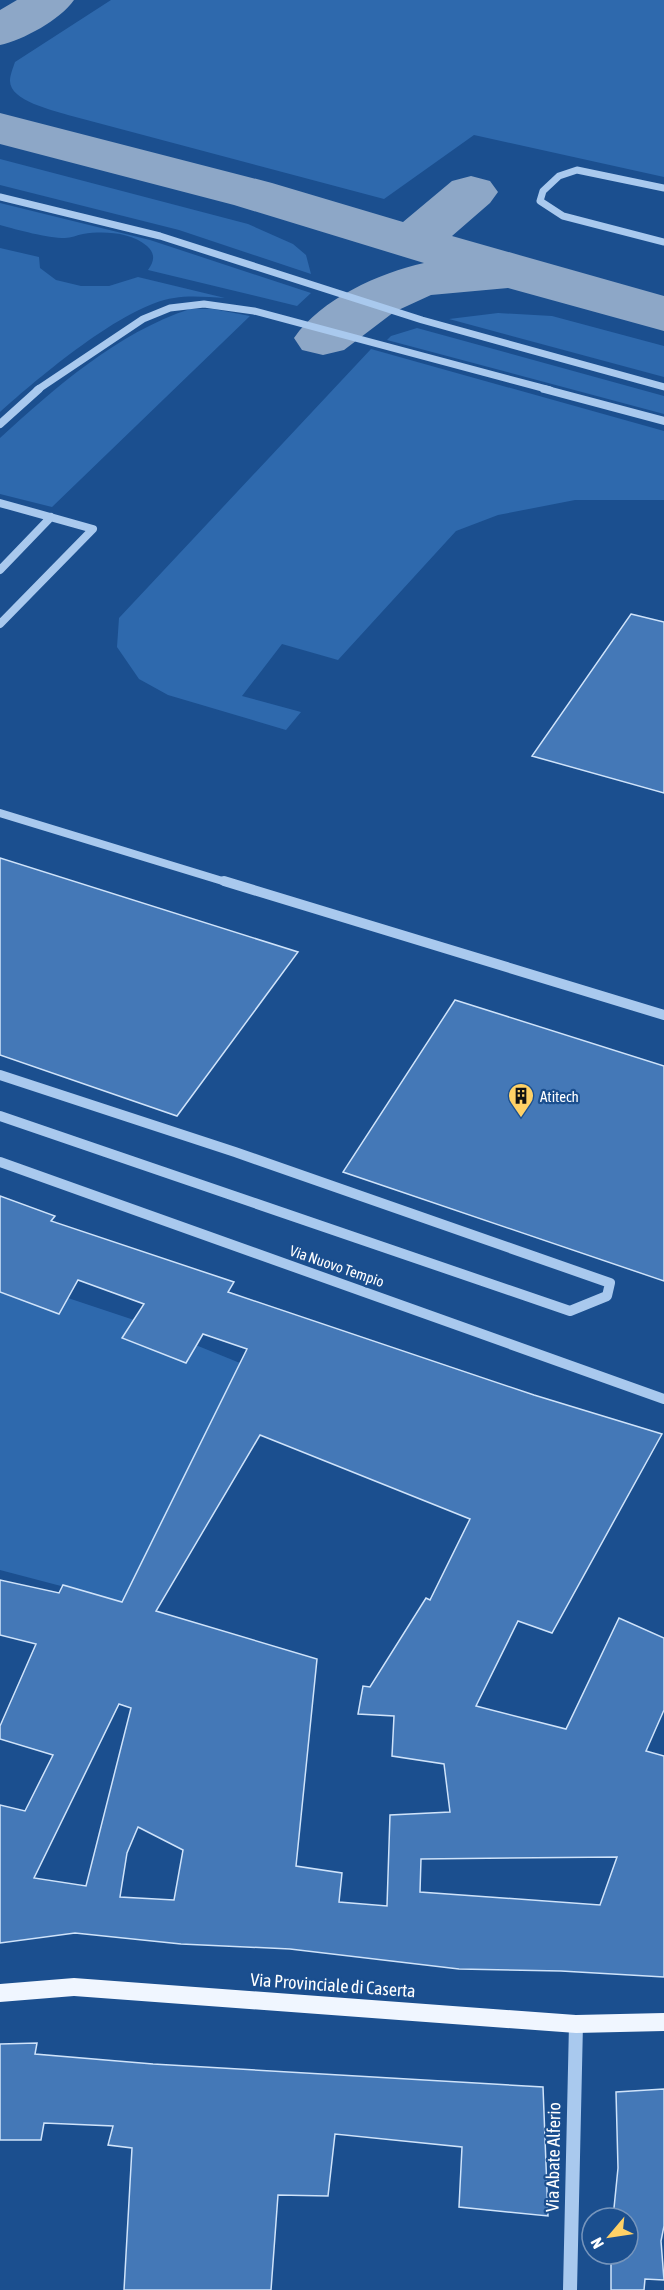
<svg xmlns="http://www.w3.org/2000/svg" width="664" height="2290" viewBox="0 0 664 2290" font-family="'Asap Condensed',sans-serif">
  <rect width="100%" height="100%" fill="#1b4f8f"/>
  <path fill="#2e69ad" d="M 111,0 L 664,0 L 664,177 L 474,135 L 384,199 L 68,115 C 53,110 10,101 10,81 C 10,75 13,68 15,62 Z
    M 0,159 L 248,224 L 293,244 L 306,255 L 311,274 L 179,230 L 0,185 Z
    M 0,203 L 150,240 L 311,293 L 297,306 L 148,270 C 154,262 156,254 147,246 C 130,232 104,231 83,234 C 77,235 71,238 65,238 C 47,238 18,230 0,225 Z
    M 0,248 L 39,257 L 40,268 L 56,280 L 81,286 L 109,286 L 138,277 L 225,298 C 208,297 190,295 174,298 C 124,305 38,378 0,412 Z
    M 190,309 L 213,309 L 250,316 L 52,507 L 0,494 L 0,438 C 56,387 117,333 190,309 Z
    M 498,313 L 552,316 L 664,346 L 664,377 L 449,319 Z
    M 417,328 L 664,396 L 664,414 L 387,340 L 391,336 Z
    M 371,349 L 664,431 L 664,500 L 575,500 L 498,515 L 456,531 L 338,660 L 282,644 L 242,696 L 301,712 L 286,730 L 168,695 L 139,679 L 117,647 L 119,618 Z
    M 0,1292 L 59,1314 L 68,1298 L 134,1320 L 240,1363 L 122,1602 L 0,1570 Z"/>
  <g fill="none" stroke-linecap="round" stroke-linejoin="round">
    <path fill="#8da7c7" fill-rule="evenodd" d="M 17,0 L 74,0 C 60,20 23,40 0,45 L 0,10 Z
      M 0,113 L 272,183 L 403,222 L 452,181 L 471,176 L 490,181 L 498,192 L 490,203 L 452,236 L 664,296 L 664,331 L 508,288 L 431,295 L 394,312 L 344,350 L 323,355 L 302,350 L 294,338 C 321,299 379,273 424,263 L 234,205 L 0,144 Z"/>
  </g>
  <path fill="#4478b7" stroke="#cfe3fa" stroke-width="1.5" fill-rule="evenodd" d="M 631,614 L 664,622 L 664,793 L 532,756 Z
    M 0,858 L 298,952 L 177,1116 L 0,1055 Z
    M 455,1000 L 664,1066 L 664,1281 L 343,1172 Z
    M 0,1196 L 55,1216 L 51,1221 L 234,1282 L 228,1292 L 534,1395 L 662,1434 L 552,1633 L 518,1621 L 476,1706 L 566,1729 L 619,1618 L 664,1638 L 664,1710 L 646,1751 L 664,1756 L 664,1977 L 561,1971 L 459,1969 L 290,1949 L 181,1944 L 75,1933 L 0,1943 L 0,1805 L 25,1811 L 53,1755 L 0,1739 L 0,1726 L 36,1644 L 0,1635 L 0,1580 L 59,1593 L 63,1585 L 122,1602 L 247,1349 L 203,1334 L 186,1363 L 122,1338 L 144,1304 L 78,1280 L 59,1314 L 0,1292 ZM 260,1435 L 470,1519 L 430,1600 L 426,1598 L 370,1687 L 363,1686 L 358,1714 L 394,1716 L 392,1756 L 444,1764 L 450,1812 L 390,1815 L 387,1906 L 339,1902 L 342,1873 L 296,1866 L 317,1659 L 156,1611 ZM 119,1704 L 131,1708 L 86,1886 L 34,1878 ZM 138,1827 L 183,1850 L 174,1900 L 120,1897 L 127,1853 ZM 617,1857 L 600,1905 L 420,1892 L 421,1859 Z
    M 37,2043 L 35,2054 L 153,2064 L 543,2087 L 548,2216 L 459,2207 L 462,2147 L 335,2134 L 328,2196 L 278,2195 L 271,2290 L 124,2290 L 132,2148 L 108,2145 L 113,2126 L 44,2123 L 41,2140 L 0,2140 L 0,2044 Z
    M 664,2089 L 664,2226 L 661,2241 L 664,2280 L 645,2279 L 644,2290 L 611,2290 L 611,2254 L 628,2254 L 628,2218 L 613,2218 L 618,2168 L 616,2092 Z"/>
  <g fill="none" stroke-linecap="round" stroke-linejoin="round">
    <path stroke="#a9c9ee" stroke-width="7" d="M 664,188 L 577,170 L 559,176 L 543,191 L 540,201 L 563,216 L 664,242
      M 0,197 L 160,236 L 422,320 L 664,387
      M 37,390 L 143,319 L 170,308 L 204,304 L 254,311 L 550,390"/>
    <path stroke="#a9c9ee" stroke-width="8" d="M 544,389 L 664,421
      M 0,424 L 39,389
      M 0,503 L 93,529 L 0,624
      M 0,570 L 51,517
      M 0,813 L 229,883"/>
    <path stroke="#a9c9ee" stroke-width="10" d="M 224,881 L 664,1015
      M 0,1075 L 235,1152 L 610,1283 L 607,1296 L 570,1311 L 0,1116
      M 0,1162 L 664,1399"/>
    <path stroke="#a9c9ee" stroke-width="14" d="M 570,2290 L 576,2024"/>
    <path fill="#f0f6ff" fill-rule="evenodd" d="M 74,1978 L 576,2015 L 664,2013 L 664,2031 L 576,2033 L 74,1996 L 0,2002 L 0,1984 Z"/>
  </g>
  <defs>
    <symbol id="building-pin" viewBox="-11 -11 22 30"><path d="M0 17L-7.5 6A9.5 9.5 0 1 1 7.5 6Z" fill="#ffd166" stroke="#1b4f8f"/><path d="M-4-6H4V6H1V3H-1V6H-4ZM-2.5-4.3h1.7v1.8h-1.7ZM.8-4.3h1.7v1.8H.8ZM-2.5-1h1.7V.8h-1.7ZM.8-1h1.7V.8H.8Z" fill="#111"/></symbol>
  </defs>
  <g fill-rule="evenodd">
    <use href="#building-pin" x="506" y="1081" width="30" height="40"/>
  </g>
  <g text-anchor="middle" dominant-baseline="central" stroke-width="4.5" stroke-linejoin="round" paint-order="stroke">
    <g font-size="15" fill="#fff" stroke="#1b4f8f" text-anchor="start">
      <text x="540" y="1096">Atitech</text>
    </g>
    <g font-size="15" fill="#fff" stroke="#1b4f8f">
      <text transform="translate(337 1266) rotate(19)">Via Nuovo Tempio</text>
    </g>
    <g font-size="18" fill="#fff" stroke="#1b4f8f">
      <text transform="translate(333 1985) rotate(4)">Via Provinciale di Caserta</text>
      <text transform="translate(553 2157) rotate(-89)">Via Abate Alferio</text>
    </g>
  </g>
  <g transform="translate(610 2236) rotate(241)"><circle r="28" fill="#1b4f8f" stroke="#7695bc" stroke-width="1.5"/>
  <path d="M0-4.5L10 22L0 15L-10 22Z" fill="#ffd166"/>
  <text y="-9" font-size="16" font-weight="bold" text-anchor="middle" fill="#ffffff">N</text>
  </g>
</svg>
